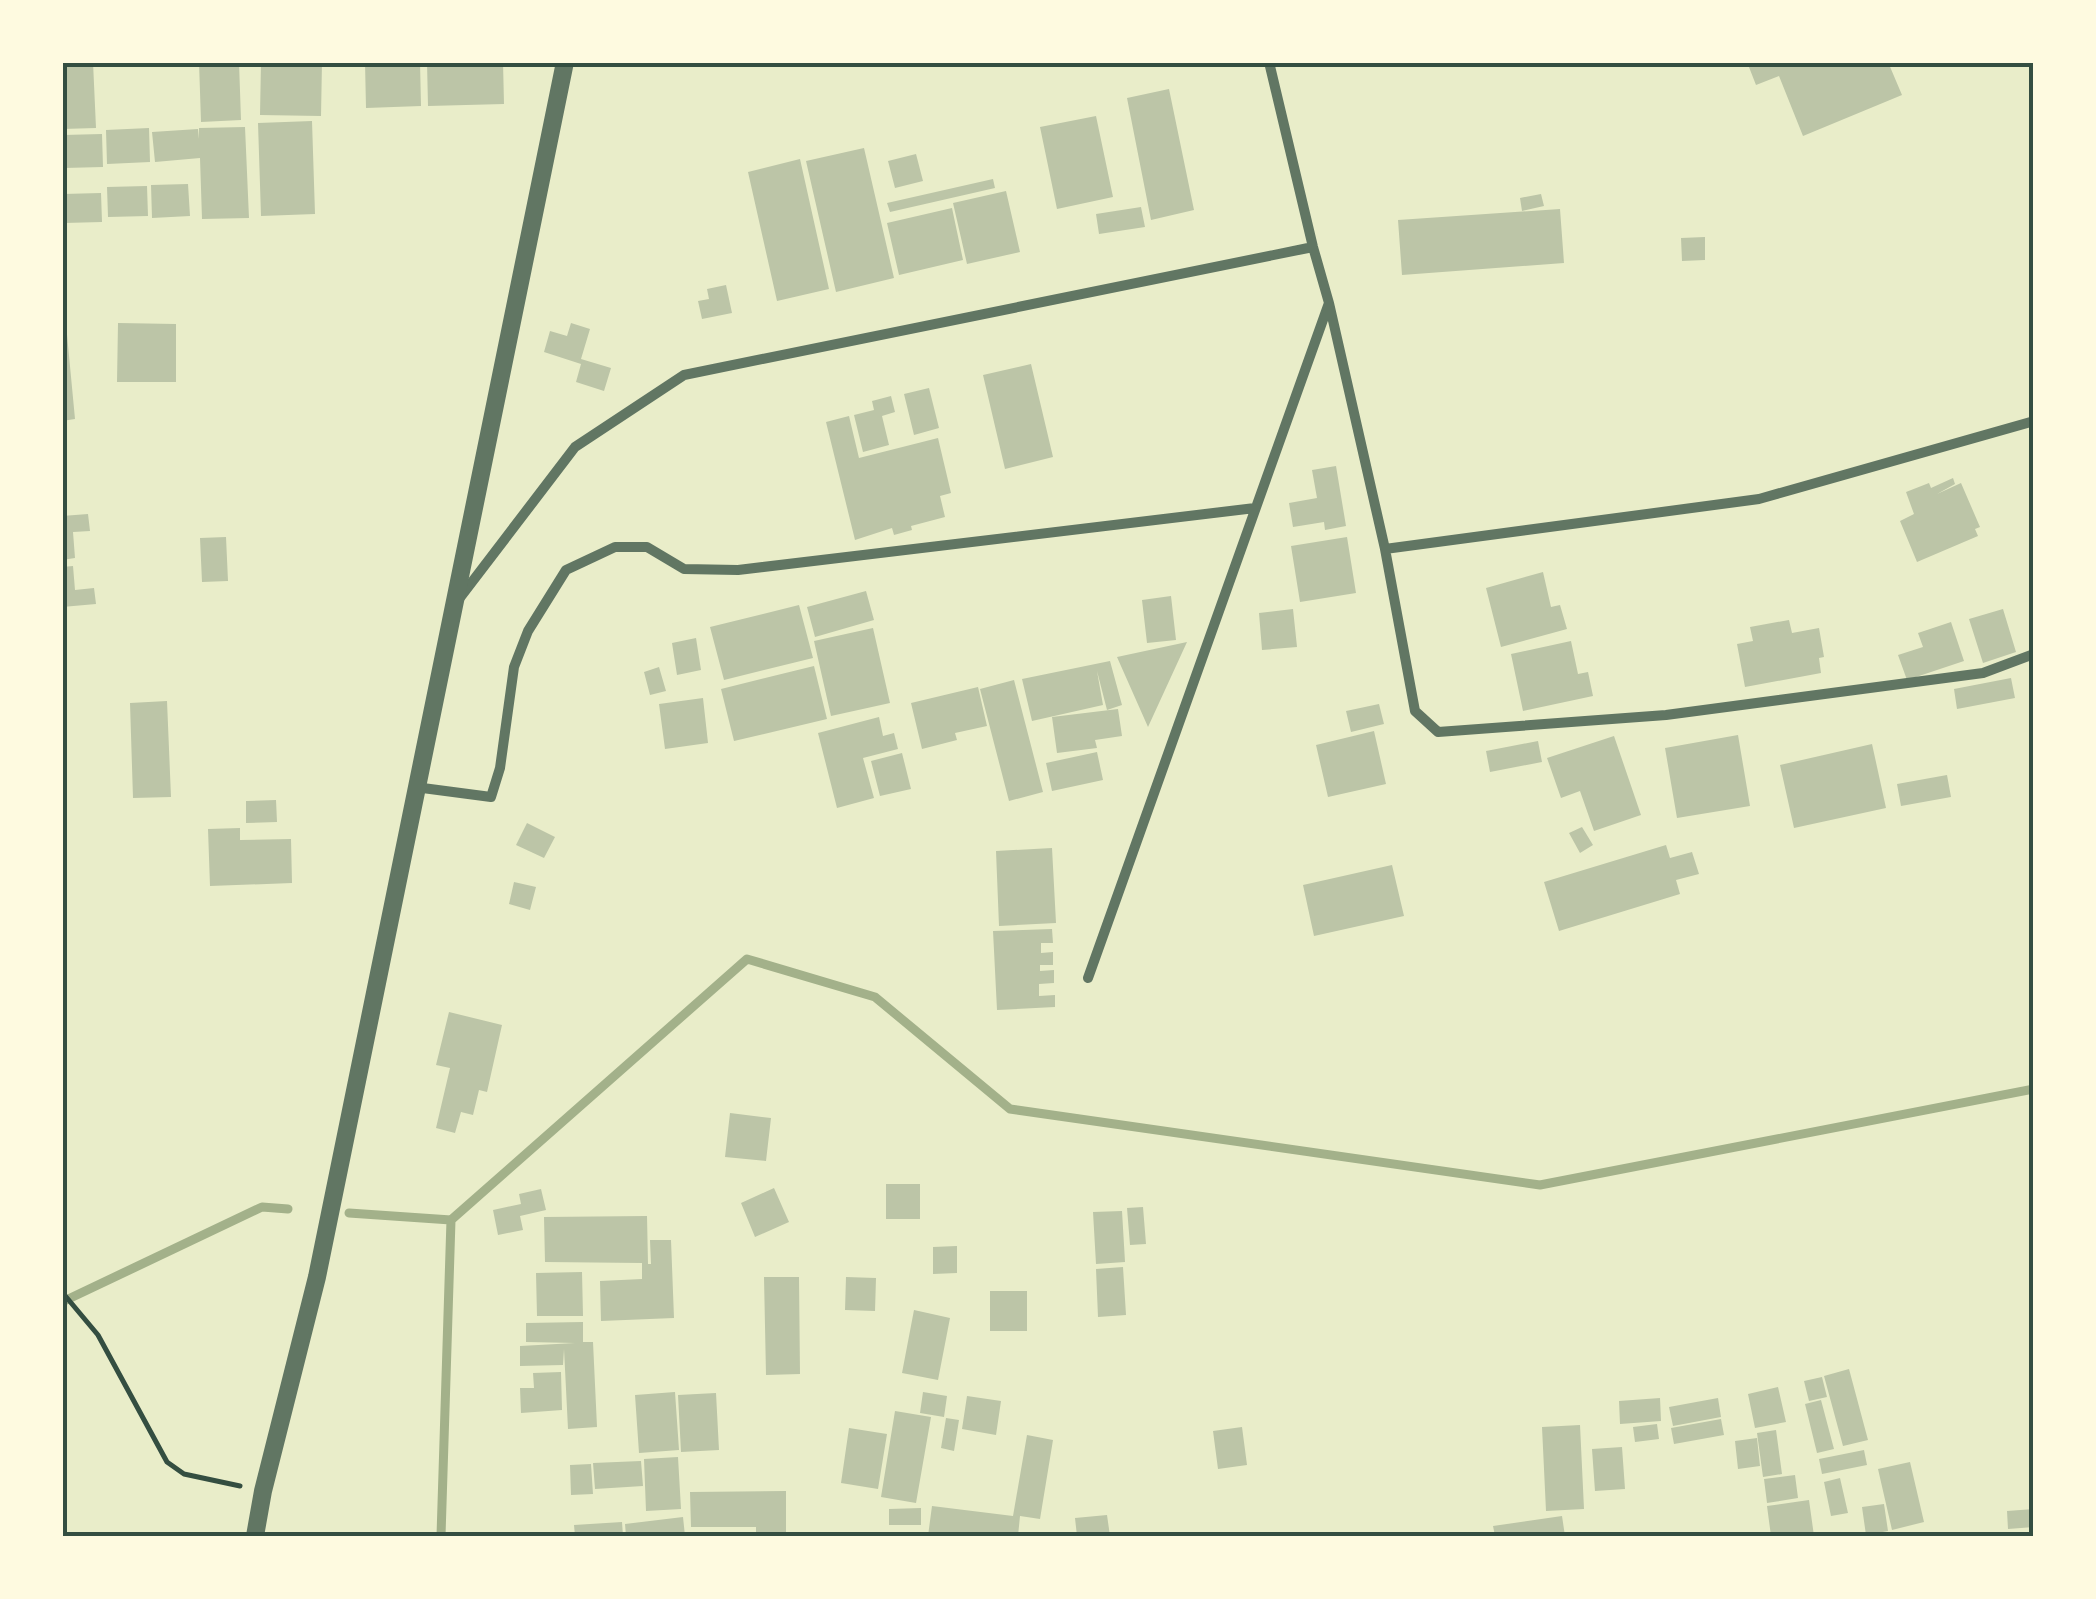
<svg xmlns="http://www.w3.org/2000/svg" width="2096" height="1599" viewBox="0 0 2096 1599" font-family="'DejaVu Sans',sans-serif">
  <rect width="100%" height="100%" fill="#e9edc9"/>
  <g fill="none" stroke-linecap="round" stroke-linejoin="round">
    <path stroke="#a3b18a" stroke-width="9" d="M 349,1213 L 451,1220 L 747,959 L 875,997 L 1010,1109 L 1540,1185 L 2034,1089
      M 62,1302 L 262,1207 L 288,1209
      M 441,1536 L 451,1220"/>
  </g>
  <path fill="#bcc5a7" d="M 62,62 L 93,62 L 96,128 L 62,129 Z
    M 199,62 L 239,62 L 241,120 L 201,122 Z
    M 261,62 L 322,62 L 321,116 L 260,115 Z
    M 365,62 L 420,62 L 421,106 L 366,108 Z
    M 427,62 L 503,62 L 504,104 L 428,106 Z
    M 1747,62 L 1888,62 L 1902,95 L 1803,136 L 1779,76 L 1756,85 Z
    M 1169,89 L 1194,210 L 1151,220 L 1127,98 Z
    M 1096,116 L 1113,197 L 1057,209 L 1040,127 Z
    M 312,121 L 315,214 L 261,216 L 258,123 Z
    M 245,127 L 249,218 L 202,219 L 200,158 L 155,162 L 152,132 L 198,129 L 199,139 L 199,128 Z
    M 149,128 L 150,162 L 107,164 L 106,130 Z
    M 102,134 L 103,167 L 64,168 L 63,135 Z
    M 864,148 L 894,278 L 836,292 L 806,161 Z
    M 916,154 L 923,181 L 895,188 L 888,161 Z
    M 800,159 L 829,289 L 777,301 L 748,172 Z
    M 993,179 L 995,188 L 890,212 L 887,203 Z
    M 188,184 L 190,216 L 152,218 L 151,185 Z
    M 147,186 L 148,216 L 108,217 L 107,187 Z
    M 1006,191 L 1020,252 L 967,264 L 953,203 Z
    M 101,193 L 102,222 L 64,223 L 63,194 Z
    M 1541,194 L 1544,206 L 1522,211 L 1520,198 Z
    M 1141,207 L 1145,227 L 1099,234 L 1096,214 Z
    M 952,208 L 963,260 L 899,275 L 887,223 Z
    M 1560,209 L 1564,263 L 1402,275 L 1398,220 Z
    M 1705,237 L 1705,260 L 1682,261 L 1681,238 Z
    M 726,285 L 732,313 L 702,319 L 698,301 L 709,299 L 707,289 Z
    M 118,323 L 176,324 L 176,382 L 117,382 Z
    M 571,323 L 590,329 L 581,359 L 611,368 L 604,391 L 576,382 L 581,364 L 544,352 L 550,331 L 567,336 Z
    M 62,324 L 66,324 L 75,419 L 62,421 Z
    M 1031,364 L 1053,457 L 1005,469 L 983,375 Z
    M 929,388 L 939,428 L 914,435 L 904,394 Z
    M 891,396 L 895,412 L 882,416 L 889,445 L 863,452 L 854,415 L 874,410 L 872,401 Z
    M 849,416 L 859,458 L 938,438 L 951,493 L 940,496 L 945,517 L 911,526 L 912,530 L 894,535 L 892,528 L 855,540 L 826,422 Z
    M 1336,466 L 1346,526 L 1325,530 L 1324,522 L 1293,527 L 1289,503 L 1317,498 L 1312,470 Z
    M 1953,478 L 1955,484 L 1937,494 L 1961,483 L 1980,527 L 1975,529 L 1978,536 L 1917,562 L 1900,521 L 1914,514 L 1906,492 L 1929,483 L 1931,488 Z
    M 88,514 L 90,531 L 73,532 L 75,558 L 62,560 L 62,516 Z
    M 226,537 L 228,581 L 202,582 L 200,538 Z
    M 1347,537 L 1356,593 L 1300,602 L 1291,546 Z
    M 73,566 L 75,590 L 94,588 L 96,604 L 62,607 L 62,567 Z
    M 1543,572 L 1551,607 L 1560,605 L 1567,629 L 1501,647 L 1486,588 Z
    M 866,591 L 874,620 L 815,637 L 807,607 Z
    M 1171,596 L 1176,640 L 1147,643 L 1142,600 Z
    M 799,605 L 813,658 L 724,680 L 710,627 Z
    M 1293,609 L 1297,647 L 1262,650 L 1259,613 Z
    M 2003,609 L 2016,652 L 1983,663 L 1969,619 Z
    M 1789,620 L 1792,633 L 1819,628 L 1824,657 L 1819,658 L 1821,673 L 1745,687 L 1737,644 L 1753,641 L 1750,627 Z
    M 1951,622 L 1964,661 L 1907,680 L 1898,655 L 1923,647 L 1918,633 Z
    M 873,628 L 890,703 L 831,716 L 814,641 Z
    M 696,638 L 701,670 L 677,675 L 672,643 Z
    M 1571,641 L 1578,674 L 1588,672 L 1593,696 L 1523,711 L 1511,654 Z
    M 1187,642 L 1148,727 L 1117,657 Z
    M 1110,661 L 1122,705 L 1107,710 L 1097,671 L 1103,705 L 1032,721 L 1022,679 Z
    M 814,666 L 827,719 L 734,741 L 721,689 Z
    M 659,667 L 666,691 L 650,695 L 644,672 Z
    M 2011,678 L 2015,698 L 1957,709 L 1954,689 Z
    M 1014,680 L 1043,792 L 1009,801 L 980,689 Z
    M 978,687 L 987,726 L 955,733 L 957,740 L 922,749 L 911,703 Z
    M 703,698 L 708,743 L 665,749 L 659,704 Z
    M 167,701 L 171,797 L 133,798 L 130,703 Z
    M 1379,704 L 1384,724 L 1351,732 L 1346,711 Z
    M 1118,709 L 1122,736 L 1095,740 L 1097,748 L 1057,753 L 1052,717 Z
    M 879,717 L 883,736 L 894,733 L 898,749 L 863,758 L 874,798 L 837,808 L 818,733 Z
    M 1374,731 L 1386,784 L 1328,797 L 1316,745 Z
    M 1738,735 L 1750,806 L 1677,818 L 1665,748 Z
    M 1614,736 L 1641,815 L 1594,831 L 1580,791 L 1561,798 L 1547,758 Z
    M 1538,741 L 1542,762 L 1490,772 L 1486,751 Z
    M 1872,744 L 1886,808 L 1794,828 L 1780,765 Z
    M 1097,752 L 1103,780 L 1052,791 L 1046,763 Z
    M 902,753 L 911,789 L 880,796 L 871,761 Z
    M 1947,775 L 1951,797 L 1901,806 L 1897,784 Z
    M 276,800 L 277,822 L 246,823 L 246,801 Z
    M 527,823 L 555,837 L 544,858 L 516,845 Z
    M 1582,827 L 1593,845 L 1580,853 L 1569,833 Z
    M 240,828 L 240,840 L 291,839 L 292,883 L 210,886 L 208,829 Z
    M 1666,845 L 1670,858 L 1692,852 L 1699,874 L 1676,880 L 1680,894 L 1559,931 L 1544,882 Z
    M 1052,848 L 1056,923 L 999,926 L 996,851 Z
    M 1392,865 L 1404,916 L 1314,936 L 1303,885 Z
    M 514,882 L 536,887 L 530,910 L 509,904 Z
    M 1052,929 L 1053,943 L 1041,943 L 1041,953 L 1053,952 L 1053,965 L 1040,965 L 1040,971 L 1054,970 L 1054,983 L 1039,984 L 1039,996 L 1055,995 L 1055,1007 L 997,1010 L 993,931 Z
    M 449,1012 L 502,1025 L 487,1092 L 479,1090 L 473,1115 L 461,1112 L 455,1133 L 436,1128 L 450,1068 L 436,1065 Z
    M 730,1113 L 771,1118 L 766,1161 L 725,1157 Z
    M 886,1184 L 920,1184 L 920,1219 L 886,1219 Z
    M 774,1188 L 789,1222 L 755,1237 L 741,1203 Z
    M 541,1189 L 546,1210 L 520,1216 L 523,1230 L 498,1235 L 493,1210 L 521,1204 L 519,1194 Z
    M 1143,1207 L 1146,1244 L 1130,1245 L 1127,1208 Z
    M 1122,1211 L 1125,1262 L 1096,1264 L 1093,1212 Z
    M 647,1216 L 648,1264 L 651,1264 L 650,1240 L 671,1240 L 674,1318 L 601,1321 L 600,1281 L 642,1279 L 642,1263 L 545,1262 L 544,1217 Z
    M 957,1246 L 957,1273 L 933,1274 L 933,1247 Z
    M 1123,1267 L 1126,1315 L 1098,1317 L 1096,1269 Z
    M 582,1272 L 583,1316 L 537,1316 L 536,1273 Z
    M 764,1277 L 799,1277 L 800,1374 L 766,1375 Z
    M 846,1277 L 876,1278 L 875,1311 L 845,1310 Z
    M 990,1291 L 1027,1291 L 1027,1331 L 990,1331 Z
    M 914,1310 L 950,1318 L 938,1380 L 902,1373 Z
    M 583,1322 L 583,1342 L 593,1342 L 597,1427 L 568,1429 L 564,1349 L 563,1365 L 520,1366 L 520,1346 L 575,1343 L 526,1342 L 526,1323 Z
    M 1849,1369 L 1868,1440 L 1843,1446 L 1824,1376 Z
    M 561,1372 L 562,1410 L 521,1413 L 520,1388 L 534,1388 L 533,1373 Z
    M 1822,1377 L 1827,1397 L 1809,1401 L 1804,1381 Z
    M 1778,1387 L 1786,1422 L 1755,1428 L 1748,1394 Z
    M 675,1392 L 679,1450 L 639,1453 L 635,1395 Z
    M 923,1392 L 947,1396 L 944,1417 L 920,1413 Z
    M 716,1393 L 719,1450 L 681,1452 L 678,1395 Z
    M 967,1396 L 1001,1401 L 996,1435 L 962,1429 Z
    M 1660,1398 L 1661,1421 L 1620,1424 L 1619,1401 Z
    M 1718,1398 L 1721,1417 L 1673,1426 L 1669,1407 Z
    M 1821,1400 L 1834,1449 L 1817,1453 L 1805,1404 Z
    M 895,1411 L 931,1417 L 916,1503 L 881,1497 Z
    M 946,1418 L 959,1420 L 954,1451 L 941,1448 Z
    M 1721,1419 L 1724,1435 L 1674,1444 L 1671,1428 Z
    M 1657,1424 L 1659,1439 L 1635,1442 L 1633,1427 Z
    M 1580,1425 L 1584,1509 L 1546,1511 L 1542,1427 Z
    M 1242,1427 L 1247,1465 L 1218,1469 L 1213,1431 Z
    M 849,1428 L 887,1434 L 878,1489 L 841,1483 Z
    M 1776,1430 L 1782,1474 L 1763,1477 L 1757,1433 Z
    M 1027,1435 L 1053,1440 L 1040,1519 L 1020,1516 L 1018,1536 L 928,1536 L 932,1506 L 1013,1516 Z
    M 1757,1438 L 1760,1466 L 1738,1469 L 1735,1441 Z
    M 1622,1447 L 1625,1489 L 1595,1491 L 1592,1449 Z
    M 1864,1450 L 1867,1465 L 1822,1474 L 1819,1459 Z
    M 678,1457 L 681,1509 L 646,1511 L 644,1459 Z
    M 641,1461 L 643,1486 L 595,1489 L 593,1463 Z
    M 1910,1462 L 1924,1522 L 1892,1530 L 1878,1469 Z
    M 591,1464 L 593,1494 L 571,1495 L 570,1465 Z
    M 1795,1475 L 1798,1498 L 1767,1503 L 1764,1479 Z
    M 1840,1478 L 1848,1513 L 1831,1516 L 1824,1482 Z
    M 786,1491 L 786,1536 L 756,1536 L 756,1527 L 691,1527 L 690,1492 Z
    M 1809,1500 L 1814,1536 L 1771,1536 L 1767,1506 Z
    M 1884,1504 L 1888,1531 L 1866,1535 L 1862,1507 Z
    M 921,1508 L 921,1525 L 889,1525 L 889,1509 Z
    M 2034,1509 L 2034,1527 L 2008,1529 L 2007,1511 Z
    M 1107,1515 L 1110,1536 L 1077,1536 L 1075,1518 Z
    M 1562,1516 L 1565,1536 L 1495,1536 L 1493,1526 Z
    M 683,1517 L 685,1536 L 626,1536 L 625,1524 Z
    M 622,1522 L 623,1536 L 575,1536 L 574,1525 Z"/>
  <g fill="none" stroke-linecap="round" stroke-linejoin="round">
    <path stroke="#344e41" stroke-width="5" d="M 62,1292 L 98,1335 L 167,1462 L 184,1474 L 240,1486"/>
    <path stroke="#617663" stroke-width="10" d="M 1329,303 L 1385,549 L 1415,711 L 1438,732 L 1666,715 L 1983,673 L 2034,654
      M 1385,549 L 1759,499 L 2034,421
      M 459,599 L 575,447 L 684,375 L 1313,247
      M 415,787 L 491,797 L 500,768 L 514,667 L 528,631 L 566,570 L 615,547 L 647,547 L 684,569 L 738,570 L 1255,508
      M 1088,978 L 1329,303 L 1313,247 L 1269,62"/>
    <path stroke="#617663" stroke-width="18" d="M 255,1536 L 263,1491 L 317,1277 L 565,62"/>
  </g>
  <rect width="2096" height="1599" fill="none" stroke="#fefae0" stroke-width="130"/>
  <rect x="65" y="65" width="1966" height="1469" fill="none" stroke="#344e41" stroke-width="4"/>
</svg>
